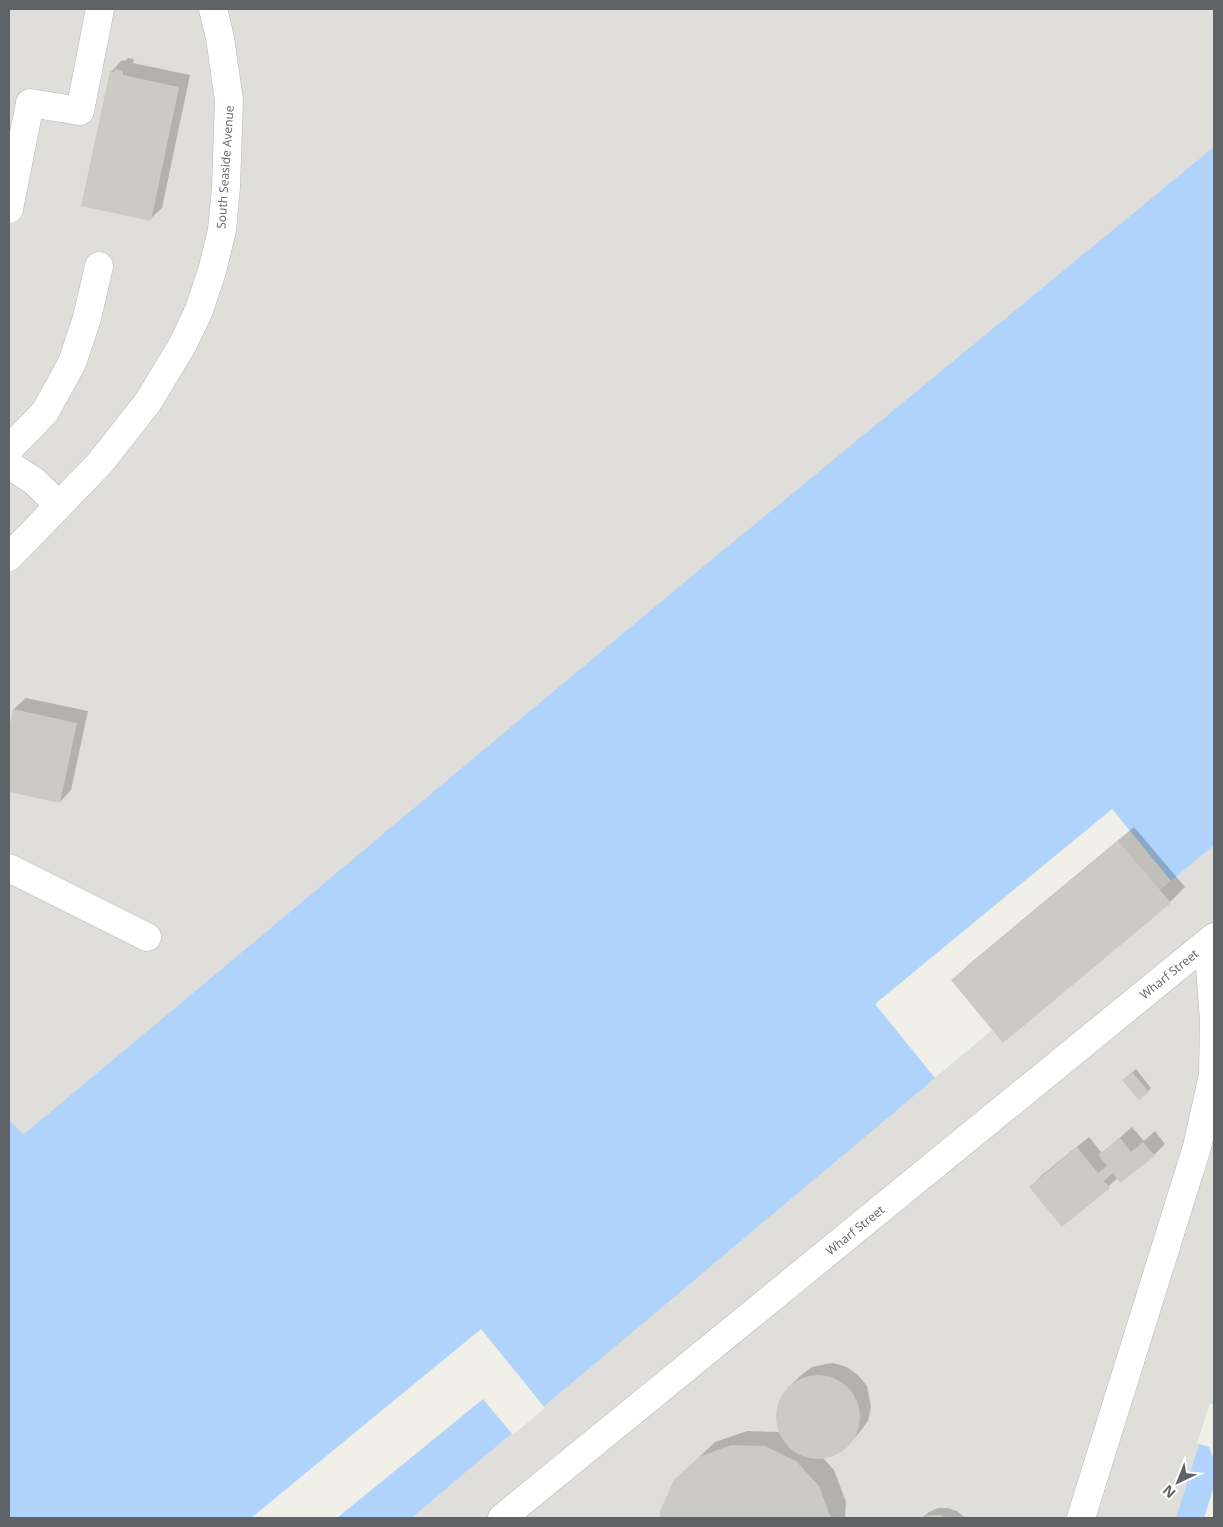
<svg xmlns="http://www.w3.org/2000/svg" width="1223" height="1527" viewBox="0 0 1223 1527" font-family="'Open Sans',sans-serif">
  <rect width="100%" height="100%" fill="#f0efe8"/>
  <path fill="#dfdeda" d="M 9,9 L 1214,9 L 1214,1518 L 9,1518 Z"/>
  <path fill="#afd3fa" d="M 1214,147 L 1214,845 L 935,1078 L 411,1518 L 9,1518 L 9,1119 L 23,1135 L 681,585 Z
    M 1214,1397 L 1214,1518 L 1176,1518 Z"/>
  <path fill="#f0efe8" d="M 1112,809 L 1171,881 L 935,1078 L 875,1004 Z
    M 481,1329 L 545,1408 L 513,1435 L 483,1399 L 337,1518 L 251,1518 Z
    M 1210,1403 L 1214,1405 L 1214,1460 L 1209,1447 L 1197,1443 Z
    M 1214,1486 L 1214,1518 L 1204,1518 Z"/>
  <path fill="#0003" d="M 128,58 L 134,59 L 133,63 L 190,75 L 162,208 L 150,219 L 111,72 L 122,60 L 125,61 Z
    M 26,698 L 88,711 L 71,790 L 60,802 L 9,791 L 9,735 L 14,709 Z
    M 1134,827 L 1185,887 L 1170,902 L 953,980 L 968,965 Z
    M 1136,1069 L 1151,1088 L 1148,1091 L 1127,1077 Z
    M 1132,1127 L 1144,1141 L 1155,1131 L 1165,1144 L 1154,1155 L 1118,1178 L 1062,1225 L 1030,1187 L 1042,1175 L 1089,1137 L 1102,1153 Z
    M 833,1363 L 847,1367 L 858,1375 L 867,1386 L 871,1407 L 868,1421 L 859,1433 L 847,1445 L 836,1453 L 822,1457 L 834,1470 L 846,1502 L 845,1518 L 661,1518 L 661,1511 L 691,1465 L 715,1442 L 747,1431 L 780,1432 L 777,1414 L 780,1400 L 788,1388 L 800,1376 L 812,1367 L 826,1364 Z
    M 938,1508 L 948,1508 L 957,1511 L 965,1518 L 922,1518 L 929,1512 Z"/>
  <path fill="#cccac4" d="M 115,69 L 123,71 L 123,75 L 179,87 L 151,221 L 81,206 L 110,71 L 114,72 Z
    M 13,709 L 77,723 L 60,803 L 9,792 L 9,729 Z
    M 1118,841 L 1171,903 L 1003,1043 L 951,980 Z
    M 1132,1072 L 1149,1092 L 1139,1100 L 1122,1080 Z
    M 1120,1138 L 1131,1152 L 1143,1142 L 1155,1156 L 1120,1183 L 1113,1173 L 1104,1181 L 1110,1188 L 1062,1227 L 1029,1187 L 1077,1147 L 1098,1173 L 1107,1166 L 1098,1155 Z
    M776 1417a42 42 0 1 1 84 0a42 42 0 1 1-84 0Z
    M 731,1445 L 765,1446 L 796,1461 L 819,1486 L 831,1518 L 660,1518 L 660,1511 L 674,1480 L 699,1457 Z
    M 929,1515 L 940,1515 L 949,1518 L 921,1518 Z"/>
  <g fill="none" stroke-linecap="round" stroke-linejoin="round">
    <defs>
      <path id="minor" d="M 9,209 L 30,103 L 80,111 L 100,9
        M 9,449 L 45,412 L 72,363 L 87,318 L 99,266
        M 9,465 L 34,481 L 59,505
        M 9,557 L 100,463 L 148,402 L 183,344 L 199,310 L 212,271 L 222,230 L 226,187 L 229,100 L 220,38 L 213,9
        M 9,868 L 147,937
        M 502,1518 L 1214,937
        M 1081,1518 L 1197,1147 L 1213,1075 L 1214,1019 L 1208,942"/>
    </defs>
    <use href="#minor" stroke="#b5b7bb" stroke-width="29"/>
    <use href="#minor" stroke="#fff" stroke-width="28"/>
  </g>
  <g text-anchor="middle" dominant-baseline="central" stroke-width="4.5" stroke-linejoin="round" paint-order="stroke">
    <g font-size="12" fill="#5f6267" stroke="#fff">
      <text transform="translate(225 167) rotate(-86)">South Seaside Avenue</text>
      <text transform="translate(1169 974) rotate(-39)">Wharf Street</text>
      <text transform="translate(855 1230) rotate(-39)">Wharf Street</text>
    </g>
  </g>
  <rect width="1223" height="1527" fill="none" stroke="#5f6267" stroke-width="20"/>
  <g transform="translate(1178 1482) rotate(223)" stroke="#ffffff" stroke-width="4" paint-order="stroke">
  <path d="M0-4L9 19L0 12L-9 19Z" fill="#5f6267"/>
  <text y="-8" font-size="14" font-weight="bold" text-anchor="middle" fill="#5f6267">N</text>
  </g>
</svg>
